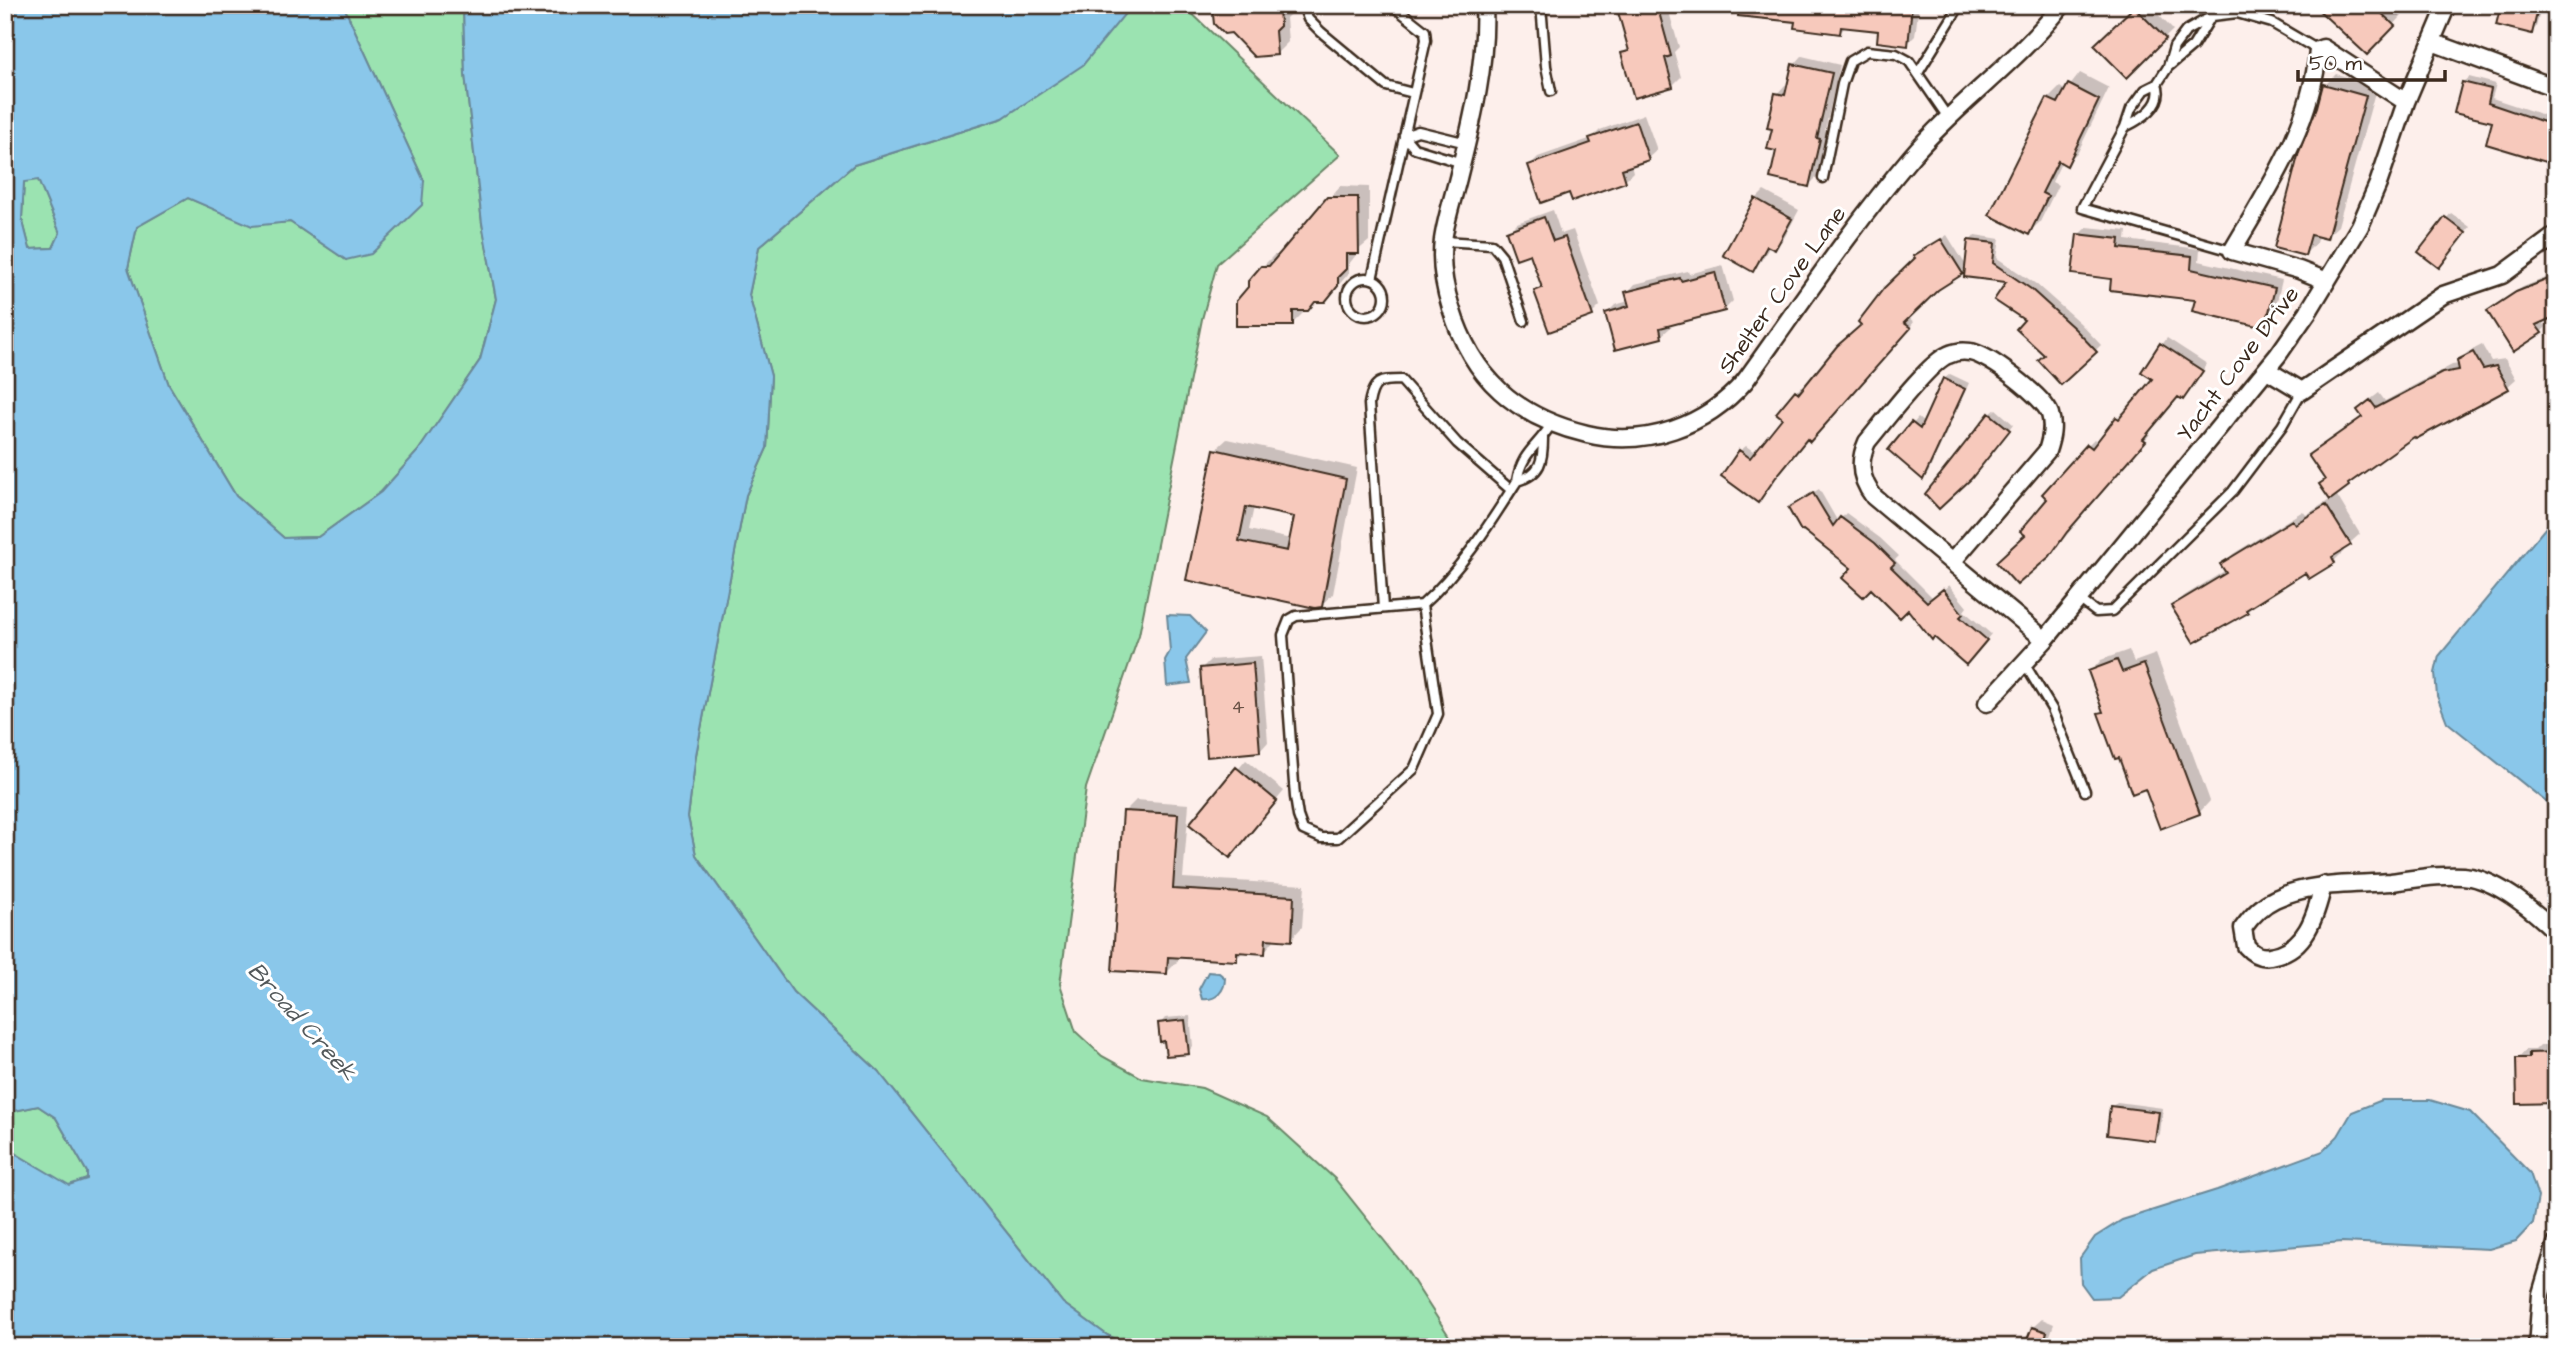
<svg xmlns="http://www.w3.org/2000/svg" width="2561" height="1352" viewBox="0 0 2561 1352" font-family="'Architects Daughter',sans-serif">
  <rect width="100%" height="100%" fill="#fdefeb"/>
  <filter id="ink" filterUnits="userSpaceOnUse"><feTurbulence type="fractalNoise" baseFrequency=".0143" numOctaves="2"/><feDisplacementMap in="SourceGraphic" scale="14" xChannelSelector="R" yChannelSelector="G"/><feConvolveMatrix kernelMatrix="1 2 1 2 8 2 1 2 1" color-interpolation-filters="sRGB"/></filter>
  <g filter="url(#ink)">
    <path fill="#9be3b1" stroke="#6b8668" stroke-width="2" d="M 343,5 L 463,5 L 465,74 L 482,223 L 496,299 L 480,360 L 418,451 L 381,492 L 318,537 L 284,538 L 236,496 L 169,385 L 128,268 L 137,227 L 188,198 L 252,225 L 290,222 L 346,260 L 424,181 Z
      M 1132,5 L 1183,5 L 1340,155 L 1217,264 L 1202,319 L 1139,635 L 1086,788 L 1060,984 L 1076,1032 L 1102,1056 L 1142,1078 L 1202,1088 L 1267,1117 L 1335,1179 L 1402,1263 L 1456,1347 L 1132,1347 L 1107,1335 L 1063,1303 L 878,1071 L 793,992 L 696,855 L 688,817 L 696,755 L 746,495 L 767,448 L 771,376 L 749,295 L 759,247 L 854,165 L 1003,118 Z
      M 38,179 L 60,233 L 53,248 L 30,249 L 22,218 L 24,181 Z
      M 38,1106 L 56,1118 L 87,1172 L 87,1179 L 69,1186 L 8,1149 L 5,1142 L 5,1113 Z"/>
    <path fill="#8ac7ea" stroke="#6a8898" stroke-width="2" fill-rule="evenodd" d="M 5,5 L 343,5 L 345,9 L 424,181 L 422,205 L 371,254 L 346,260 L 290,222 L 252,226 L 188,198 L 137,227 L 128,268 L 169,385 L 236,496 L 284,538 L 318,537 L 381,492 L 418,451 L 480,360 L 496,299 L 482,223 L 465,74 L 463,5 L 1132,5 L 1083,65 L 1003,118 L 854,165 L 759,247 L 749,295 L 771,376 L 767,448 L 746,495 L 696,755 L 688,817 L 696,855 L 793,992 L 878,1071 L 1063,1303 L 1107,1335 L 1132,1347 L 5,1347 L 5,1142 L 8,1149 L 69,1185 L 87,1179 L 87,1172 L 56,1118 L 38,1106 L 5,1113 ZM 38,180 L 60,233 L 53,248 L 30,249 L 22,218 L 24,182 Z
      M 2556,515 L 2556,810 L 2447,722 L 2437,696 L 2435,673 L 2439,656 Z
      M 1167,615 L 1190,616 L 1206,632 L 1186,659 L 1191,683 L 1167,686 L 1165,660 L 1170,651 Z
      M 1208,972 L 1219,973 L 1225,978 C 1225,991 1216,1001 1202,999 L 1199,989 Z
      M 2382,1100 L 2430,1100 L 2470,1112 L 2530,1173 L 2538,1197 L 2533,1223 L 2516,1241 L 2489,1249 L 2342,1242 L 2195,1255 L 2153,1269 L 2118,1297 L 2092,1298 L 2081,1283 L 2080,1258 L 2095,1237 L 2122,1220 L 2217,1190 L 2323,1151 L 2338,1136 L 2352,1112 Z"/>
    <path fill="#0003" fill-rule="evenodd" d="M 1208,5 L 1290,5 L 1291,13 L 1286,18 L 1288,42 L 1276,54 L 1215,13 Z
      M 1618,5 L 1667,5 L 1679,47 L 1674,52 L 1681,77 L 1673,85 L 1635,96 L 1623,53 L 1630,47 Z
      M 1748,5 L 1919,5 L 1915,36 L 1907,44 L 1880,30 L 1847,26 L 1840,32 Z
      M 2138,5 L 2149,5 L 2173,30 L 2127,75 L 2097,45 Z
      M 2316,5 L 2390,5 L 2402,16 L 2375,45 Z
      M 2502,5 L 2542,5 L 2536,27 L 2531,32 Z
      M 1802,56 L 1840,65 L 1825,130 L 1827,131 L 1817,177 L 1809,185 L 1779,150 L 1774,128 L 1777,94 L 1785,85 L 1789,86 L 1794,65 Z
      M 2080,73 L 2109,88 L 2078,152 L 2066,163 L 2062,161 L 2052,182 L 2058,185 L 2040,222 L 2028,233 L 2048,99 L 2060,87 L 2066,91 Z
      M 2336,74 L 2377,85 L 2338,226 L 2326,237 L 2318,235 L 2316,243 L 2305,254 L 2325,85 Z
      M 2469,77 L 2496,84 L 2492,98 L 2556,119 L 2556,158 L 2552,162 L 2494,121 L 2463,82 Z
      M 1644,114 L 1657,150 L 1648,158 L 1631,164 L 1633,172 L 1625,180 L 1570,191 L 1530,165 L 1538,157 L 1592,138 L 1600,130 Z
      M 1340,186 L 1369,187 L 1369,241 L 1356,252 L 1356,255 L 1349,264 L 1349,273 L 1336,288 L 1324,300 L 1315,300 L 1303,309 L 1303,313 L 1292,324 L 1249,287 L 1262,267 L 1274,255 L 1280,255 Z
      M 1764,191 L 1799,210 L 1783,240 L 1774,248 L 1770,246 L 1761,261 L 1753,269 L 1756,199 Z
      M 1553,210 L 1561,234 L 1573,230 L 1600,306 L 1592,314 L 1536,291 L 1543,285 L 1531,251 L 1508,232 L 1517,223 Z
      M 2451,213 L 2470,227 L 2444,261 L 2420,251 Z
      M 2087,227 L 2127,231 L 2126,240 L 2200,249 L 2199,261 L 2282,280 L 2273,318 L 2265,326 L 2197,299 L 2113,277 L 2078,235 Z
      M 1947,235 L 1967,267 L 1970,241 L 1975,235 L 2000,239 L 1997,258 L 2036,284 L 2080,323 L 2101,345 L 2061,383 L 2026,320 L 2009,281 L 1966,268 L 1937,288 L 1908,317 L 1914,322 L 1888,354 L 1807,437 L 1758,501 L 1740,451 L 1746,446 L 1756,453 L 1784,418 L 1797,391 L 1802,386 L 1805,389 L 1864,325 L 1917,258 L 1916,256 Z
      M 1723,265 L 1733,301 L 1724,310 L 1669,324 L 1670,328 L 1661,336 L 1607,313 L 1615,305 L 1629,301 L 1627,293 L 1635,284 L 1688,271 L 1689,274 Z
      M 2556,274 L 2556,314 L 2542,320 L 2546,327 L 2541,332 L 2489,311 L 2523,287 Z
      M 2167,338 L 2207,364 L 2188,392 L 2178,395 L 2148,432 L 2150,434 L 2056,548 L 2027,535 L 2088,445 L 2094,439 L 2098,442 L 2117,418 L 2123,412 L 2125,414 L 2154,379 L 2143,371 Z
      M 2482,345 L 2491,361 L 2505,359 L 2516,379 L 2507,387 L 2415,434 L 2336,494 L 2360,534 L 2343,549 L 2344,551 L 2334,561 L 2306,571 L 2257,602 L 2247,612 L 2174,606 L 2184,596 L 2226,570 L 2223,565 L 2233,554 L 2303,511 L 2306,515 L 2331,499 L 2319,447 L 2363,416 L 2367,402 L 2379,393 L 2385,401 L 2452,365 L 2460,364 L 2459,361 L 2468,352 Z
      M 1950,374 L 1969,383 L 1928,473 L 1923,478 L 1890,450 L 1918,418 L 1924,423 L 1944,379 Z
      M 1996,409 L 2013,424 L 1976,471 L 1990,414 Z
      M 1227,439 L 1357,468 L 1333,594 L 1321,605 L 1188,578 L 1215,450 ZM 1254,507 L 1296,516 L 1291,539 L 1249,530 Z
      M 1819,489 L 1838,522 L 1846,513 L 1880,538 L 1899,556 L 1895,560 L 1933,598 L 1949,585 L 1967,607 L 1964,611 L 1991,634 L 1972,657 L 1854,568 L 1790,508 Z
      M 2129,650 L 2134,662 L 2156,654 L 2210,801 L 2199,813 L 2146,786 L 2120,756 L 2100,714 L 2104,711 L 2090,672 L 2101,660 Z
      M 1261,656 L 1268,742 L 1260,751 L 1202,668 L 1210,660 Z
      M 1246,760 L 1284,791 L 1238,847 L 1192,824 Z
      M 1136,800 L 1189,804 L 1183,878 L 1305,885 L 1302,927 L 1291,939 L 1276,938 L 1264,952 L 1244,951 L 1236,959 L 1178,956 L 1178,961 L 1166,973 L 1125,811 Z
      M 1190,1016 L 1193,1046 L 1188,1052 L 1166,1040 L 1160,1024 L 1165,1018 Z
      M 2540,1045 L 2556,1045 L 2556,1101 L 2518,1059 L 2526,1050 L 2535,1050 Z
      M 2117,1102 L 2163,1108 L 2160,1134 L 2155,1139 L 2112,1107 Z
      M 2042,1319 L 2054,1324 L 2047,1344 L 2055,1347 L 2026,1347 L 2033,1327 Z"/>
    <path fill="#f7c9bc" stroke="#3b2a1e" stroke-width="2" fill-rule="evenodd" d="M 1212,5 L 1279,5 L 1280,26 L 1275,31 L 1277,55 L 1254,57 L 1231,33 L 1224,34 L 1214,24 Z
      M 1616,5 L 1657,5 L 1671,56 L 1665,58 L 1673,87 L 1634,98 L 1621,53 L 1629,51 Z
      M 1739,5 L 1912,5 L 1908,46 L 1877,42 L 1878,31 L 1841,27 L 1840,34 L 1794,28 L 1795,22 L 1738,16 Z
      M 2313,5 L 2373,5 L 2395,26 L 2367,55 Z
      M 2501,5 L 2539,5 L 2532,34 L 2496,25 Z
      M 2134,7 L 2166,39 L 2127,78 L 2094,45 Z
      M 1792,64 L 1832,73 L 1817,138 L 1820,139 L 1809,187 L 1770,178 L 1776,151 L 1767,149 L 1772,129 L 1767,128 L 1775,93 L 1785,95 Z
      M 2462,82 L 2491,89 L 2488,103 L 2556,126 L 2556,154 L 2553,164 L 2486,144 L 2492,122 L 2454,113 Z
      M 2068,84 L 2099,100 L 2067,166 L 2058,161 L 2042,193 L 2048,196 L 2029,235 L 1989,215 L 2047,98 L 2058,103 Z
      M 2323,84 L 2366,96 L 2327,239 L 2311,235 L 2305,256 L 2274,248 L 2299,152 L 2317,107 Z
      M 1636,122 L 1649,160 L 1622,169 L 1626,182 L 1572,201 L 1569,193 L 1541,203 L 1528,165 L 1591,143 L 1589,138 Z
      M 1327,197 L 1358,197 L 1359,254 L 1346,254 L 1346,269 L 1338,277 L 1338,286 L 1325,302 L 1315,302 L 1308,311 L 1293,311 L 1293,326 L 1236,326 L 1236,301 L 1248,287 L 1248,281 L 1261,266 L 1269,266 Z
      M 1755,198 L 1792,219 L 1775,250 L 1767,246 L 1753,272 L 1723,255 Z
      M 1544,217 L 1553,241 L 1565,237 L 1593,316 L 1549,332 L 1534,291 L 1542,288 L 1530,254 L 1516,259 L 1506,231 Z
      M 2445,217 L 2466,233 L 2439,268 L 2418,252 Z
      M 2077,234 L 2120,239 L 2119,248 L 2192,256 L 2191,269 L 2275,288 L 2265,328 L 2192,311 L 2195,300 L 2110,290 L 2111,279 L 2072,274 Z
      M 1941,239 L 1963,274 L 1938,290 L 1904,323 L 1911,328 L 1810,442 L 1807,439 L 1776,477 L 1758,503 L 1721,476 L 1739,450 L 1750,458 L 1782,418 L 1776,413 L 1795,390 L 1799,393 L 1837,346 L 1861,325 L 1858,322 L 1884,288 L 1915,258 L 1913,256 Z
      M 1968,240 L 1995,243 L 1993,263 L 2031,289 L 2075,329 L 2097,352 L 2061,385 L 2038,360 L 2044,355 L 2016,329 L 2024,320 L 1994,300 L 2006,282 L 1964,277 Z
      M 1715,272 L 1725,311 L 1660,328 L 1662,338 L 1615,350 L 1605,313 L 1629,306 L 1625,292 L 1680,278 L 1681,281 Z
      M 2556,276 L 2556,316 L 2536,325 L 2542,333 L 2513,352 L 2487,311 L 2516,292 Z
      M 2160,343 L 2203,371 L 2183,400 L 2178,397 L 2143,439 L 2146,441 L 2067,532 L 2050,556 L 2017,585 L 1996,562 L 2025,535 L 2020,531 L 2047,499 L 2042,494 L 2087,444 L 2092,448 L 2116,417 L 2119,419 L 2152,379 L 2141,372 Z
      M 2473,352 L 2483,369 L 2496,366 L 2509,389 L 2416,439 L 2414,437 L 2348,484 L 2349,486 L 2330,500 L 2319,484 L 2325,480 L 2308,455 L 2362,417 L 2357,410 L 2370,400 L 2376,408 L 2442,373 L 2459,370 L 2457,360 Z
      M 1943,378 L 1965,389 L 1923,480 L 1888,450 L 1911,422 L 1920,429 Z
      M 1989,413 L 2010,430 L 1971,479 L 1939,509 L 1925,494 Z
      M 1214,449 L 1346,479 L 1322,607 L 1315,608 L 1186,580 ZM 1246,507 L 1294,517 L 1287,551 L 1239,541 Z
      M 1813,493 L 1833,526 L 1840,517 L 1875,543 L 1895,563 L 1891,567 L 1927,602 L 1943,589 L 1963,614 L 1960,617 L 1987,640 L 1966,665 L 1934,637 L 1932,640 L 1908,610 L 1900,618 L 1871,589 L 1863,597 L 1842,578 L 1851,568 L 1803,530 L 1801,531 L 1788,508 Z
      M 2326,505 L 2351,545 L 2332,557 L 2335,563 L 2309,579 L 2305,573 L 2246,610 L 2248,613 L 2194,643 L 2171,606 L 2226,573 L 2220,564 L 2292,520 L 2295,524 Z
      M 2117,660 L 2122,672 L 2144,664 L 2200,814 L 2160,829 L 2145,789 L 2132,794 L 2119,758 L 2115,759 L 2098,713 L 2103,712 L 2088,671 Z
      M 1253,663 L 1260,752 L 1207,757 L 1200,668 Z
      M 1236,767 L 1277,801 L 1230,858 L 1189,824 Z
      M 1123,811 L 1178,814 L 1173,889 L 1294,896 L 1292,941 L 1266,939 L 1265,954 L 1237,952 L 1237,961 L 1168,957 L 1167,974 L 1112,971 Z
      M 1185,1020 L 1189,1054 L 1166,1056 L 1164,1041 L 1160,1042 L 1158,1023 Z
      M 2556,1052 L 2556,1103 L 2517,1104 L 2516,1058 L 2529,1058 L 2529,1053 Z
      M 2110,1106 L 2159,1112 L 2155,1141 L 2107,1135 Z
      M 2032,1327 L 2047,1332 L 2042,1347 L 2024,1347 Z"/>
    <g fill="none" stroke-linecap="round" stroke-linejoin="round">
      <defs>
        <path id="service" d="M 1303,5 L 1308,19 L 1321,32 L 1386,86 L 1413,93
          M 1541,5 L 1546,66 L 1551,91
          M 2168,67 L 2193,46 L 2209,20
          M 1918,73 L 1960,5
          M 2125,127 C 2141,119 2165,105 2157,84
          M 1462,163 L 1414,148 L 1404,136 L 1418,131 L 1467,143
          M 1823,178 L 1842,84 L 1850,61 L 1867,51 L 1896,54 L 1909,61 L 1949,119
          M 1443,241 L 1492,244 L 1502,256 L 1524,321
          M 2232,251 L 2082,208 L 2125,127 L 2131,109 L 2145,90 L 2157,84 L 2168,67 L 2174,47 L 2186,31 L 2212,16 L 2237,13 L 2272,23 L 2318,50
          M1347 297a19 19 0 1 1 38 0a19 19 0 1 1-38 0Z
          M 1372,279 L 1426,40 L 1425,31 L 1392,5
          M 1543,438 C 1543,461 1541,474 1517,481 C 1522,451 1538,447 1552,423
          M 2079,599 L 2096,612 L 2112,611 L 2233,491 L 2282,426 L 2302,391
          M 1422,605 L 1438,714 L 1414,769 L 1338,838 L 1321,838 L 1303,830 L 1298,816 L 1295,797 L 1283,635 L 1289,620 L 1296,616 L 1422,605 C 1461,570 1489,525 1517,481
          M 1383,608 L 1369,404 C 1373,381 1379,380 1401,380 L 1457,443 L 1511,490
          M 2024,663 L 2052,709 L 2085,791"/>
        <path id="minor" d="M 1484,5 C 1487,63 1472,122 1458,178 C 1453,198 1446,219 1443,240 C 1440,263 1444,286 1451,308 C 1472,378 1516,417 1587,434 C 1646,448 1706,426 1745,381 C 1799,306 1851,228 1911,157 C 1957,103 2018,62 2062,5
          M 2432,42 L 2556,88
          M 2327,281 L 2299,270 L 2232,251 C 2269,188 2312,124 2318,50 L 2323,48 L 2406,102
          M 2267,370 L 2302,391 L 2443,295 L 2502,275 L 2556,235
          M 1952,562 L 2047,451 C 2051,439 2054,427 2050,414 C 2044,397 1988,354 1970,352 C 1963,351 1954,352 1948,355 C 1929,362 1883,423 1867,442 C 1858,462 1860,479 1874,497 L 2045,640
          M 1987,703 L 2045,640 L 2278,355 L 2308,312 L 2360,226 L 2378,184 L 2406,102 L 2447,5
          M 2323,885 C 2316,915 2306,951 2270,956 C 2260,958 2253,954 2246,946 L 2243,928 C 2251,917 2262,905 2275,899 C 2311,882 2351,885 2391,882 C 2414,879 2448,873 2471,877 C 2500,883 2535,911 2556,932
          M 2537,1347 L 2541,1294 L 2556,1244"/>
      </defs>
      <use href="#service" stroke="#3b2a1e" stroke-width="13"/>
      <use href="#minor" stroke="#3b2a1e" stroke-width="21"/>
      <use href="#service" stroke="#fff" stroke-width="8"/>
      <use href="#minor" stroke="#fff" stroke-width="16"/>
    </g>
  </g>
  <g text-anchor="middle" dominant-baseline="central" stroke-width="6" stroke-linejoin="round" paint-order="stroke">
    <g font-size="19" fill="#6a5246">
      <text x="1238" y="707">4</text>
    </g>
    <g font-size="23" fill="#3b2a1e" stroke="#fff">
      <text transform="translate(1782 290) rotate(-54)">Shelter Cove Lane</text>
      <text transform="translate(2238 364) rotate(-53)">Yacht Cove Drive</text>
    </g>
    <g font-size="24" font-style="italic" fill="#53595b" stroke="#fff">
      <text transform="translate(302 1022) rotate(48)">Broad Creek</text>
    </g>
  </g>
  <rect width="2561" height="1352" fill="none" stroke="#fff" stroke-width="28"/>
  <rect x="14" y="14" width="2533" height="1324" fill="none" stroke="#3b2a1e" stroke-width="2.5" filter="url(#ink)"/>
  <path d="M2298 70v10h147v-10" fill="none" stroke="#3b2a1e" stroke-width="3.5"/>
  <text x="2309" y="70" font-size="21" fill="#3b2a1e" stroke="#ffffff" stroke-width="5" paint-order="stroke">50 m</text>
</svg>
